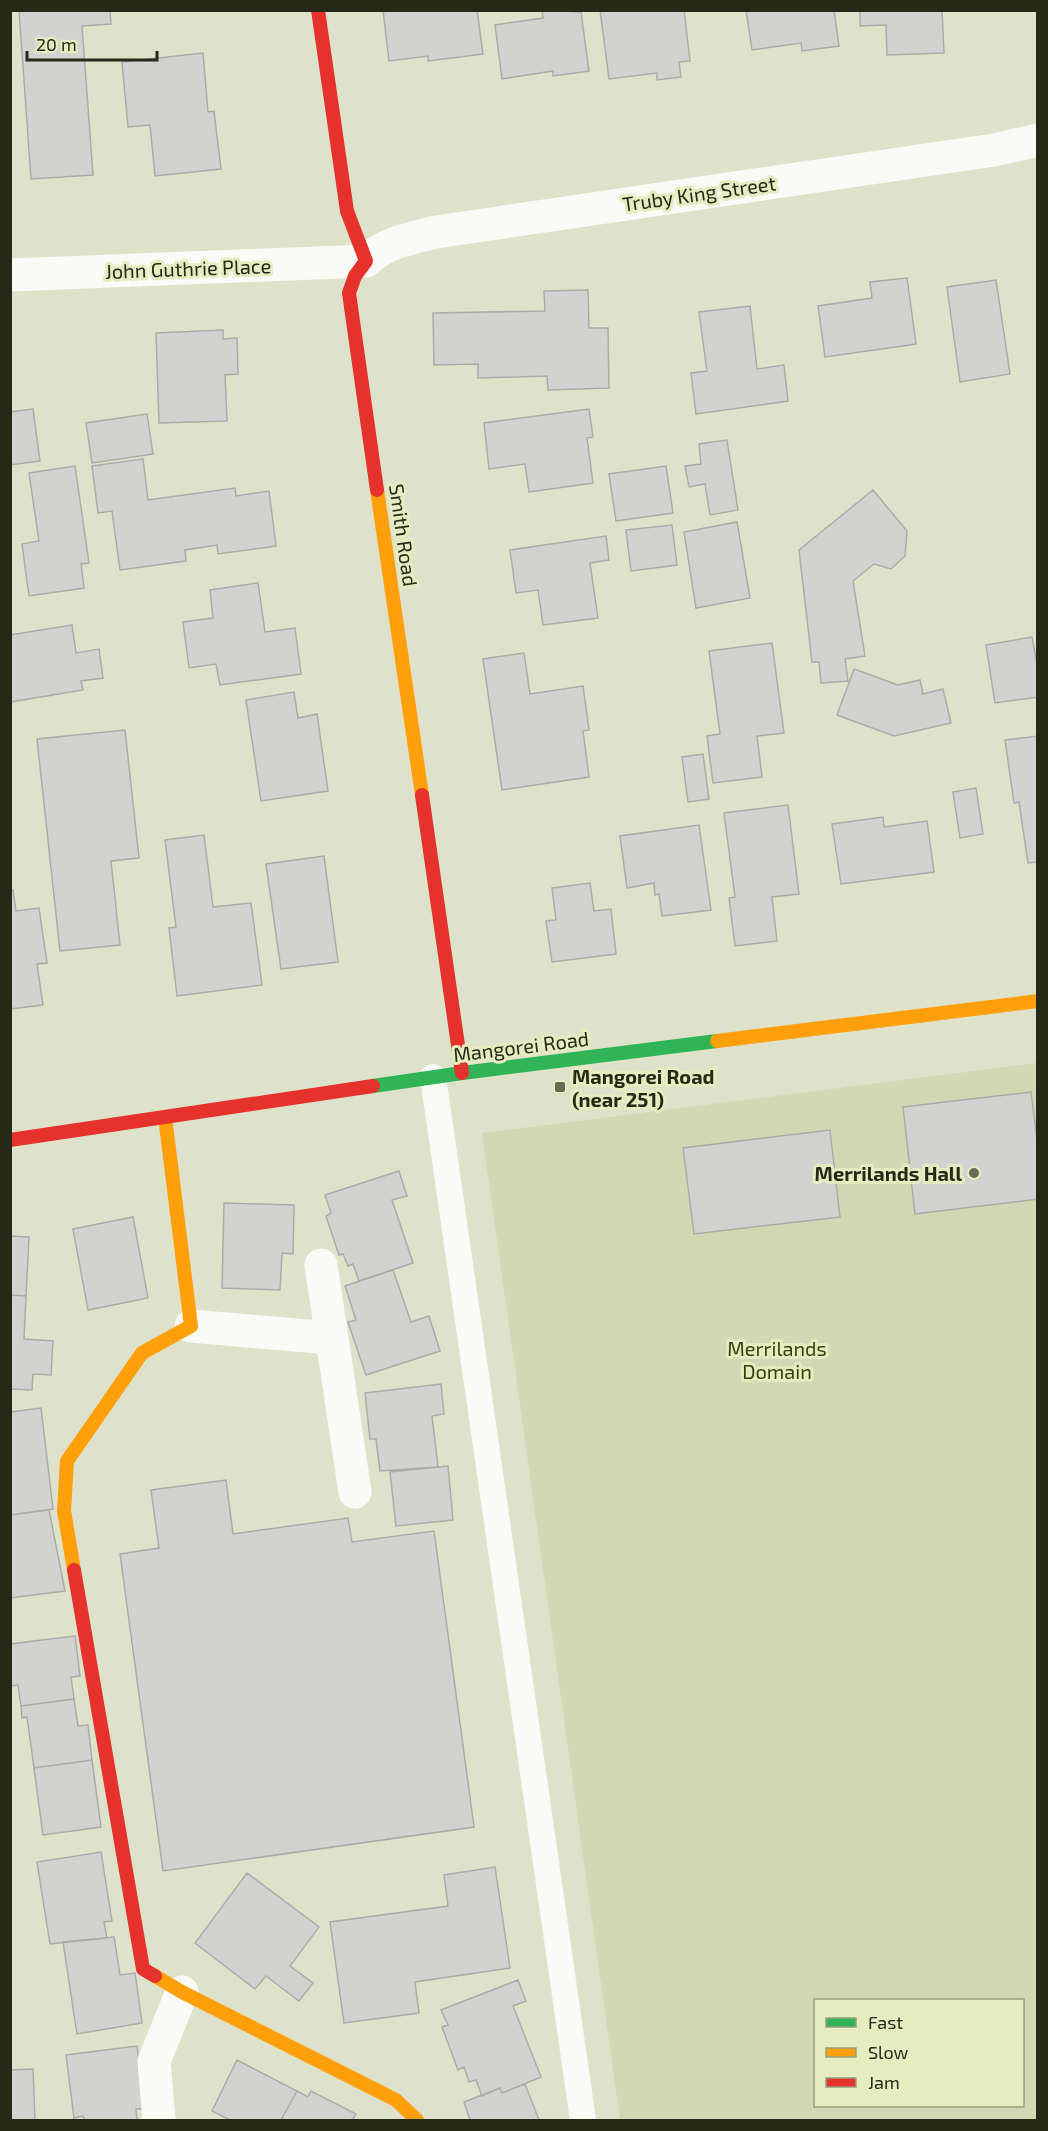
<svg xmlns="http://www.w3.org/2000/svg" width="1048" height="2131" viewBox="0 0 1048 2131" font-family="'Exo 2',sans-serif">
  <rect width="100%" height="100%" fill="#dee2ca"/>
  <path fill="#d2d8b3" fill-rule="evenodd" d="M 1037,1063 L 1037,2120 L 620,2120 L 482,1133 ZM 816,2000 L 1022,2000 L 1022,2106 L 816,2106 Z"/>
  <path fill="#d2d2d0" stroke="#ababa8" stroke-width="1.5" d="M 19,10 L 110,10 L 111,24 L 82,26 L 93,175 L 31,179 Z
    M 383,10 L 477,10 L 483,54 L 428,61 L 428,56 L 389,61 Z
    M 542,10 L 581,12 L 589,71 L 553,76 L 553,71 L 502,79 L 495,25 L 543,18 Z
    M 600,10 L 684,10 L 690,61 L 679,62 L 681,77 L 657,80 L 657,73 L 609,79 Z
    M 746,10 L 834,10 L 839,46 L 802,51 L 801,43 L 752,50 Z
    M 860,10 L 942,10 L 944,53 L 887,55 L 886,25 L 860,26 Z
    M 203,53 L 208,112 L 214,111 L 221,169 L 155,176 L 150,125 L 128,127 L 122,62 Z
    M 907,278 L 916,344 L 825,357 L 818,306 L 872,298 L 870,282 Z
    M 996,280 L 1010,374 L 960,382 L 947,287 Z
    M 588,290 L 589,328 L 608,328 L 609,388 L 548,390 L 547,376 L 478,378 L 478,364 L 434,365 L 433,313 L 545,311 L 544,291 Z
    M 750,306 L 757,369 L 784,365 L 788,401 L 696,414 L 691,373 L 707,371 L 699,312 Z
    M 223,330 L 223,339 L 237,338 L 238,374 L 225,375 L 227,421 L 159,423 L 156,333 Z
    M 33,409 L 40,461 L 10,465 L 10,412 Z
    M 589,409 L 593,437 L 587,438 L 593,483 L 529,492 L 525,464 L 489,469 L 484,423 Z
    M 147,414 L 153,454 L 92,463 L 86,423 Z
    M 727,440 L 738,510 L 710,515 L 705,484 L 689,487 L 685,466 L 701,464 L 699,444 Z
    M 143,459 L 148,500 L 235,488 L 236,496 L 269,491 L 276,546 L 218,554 L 217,545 L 185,550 L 186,561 L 120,570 L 112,511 L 98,513 L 92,466 Z
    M 75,466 L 89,563 L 81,564 L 84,588 L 29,596 L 22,544 L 39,541 L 29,473 Z
    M 666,466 L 673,513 L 616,521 L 609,474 Z
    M 873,490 L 907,531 L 905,556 L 891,569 L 874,564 L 853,581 L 865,656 L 845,659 L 848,681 L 821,683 L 819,662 L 812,662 L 799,550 Z
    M 737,522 L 750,598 L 696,608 L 684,532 Z
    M 672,525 L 677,565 L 631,571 L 626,530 Z
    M 606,536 L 609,560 L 590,563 L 598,618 L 543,625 L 538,590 L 516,593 L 510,550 Z
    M 258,583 L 265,632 L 295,628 L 301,674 L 220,685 L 216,664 L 189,668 L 183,622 L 213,618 L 210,590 Z
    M 72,625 L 76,653 L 99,649 L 103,678 L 81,681 L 83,690 L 10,702 L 10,635 Z
    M 1032,637 L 1038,670 L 1038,697 L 995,703 L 986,645 Z
    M 772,643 L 784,733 L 757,736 L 762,777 L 713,783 L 707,736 L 720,734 L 709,651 Z
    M 524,653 L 530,694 L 583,686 L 589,730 L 583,731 L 589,777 L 502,790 L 483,659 Z
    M 854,669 L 898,685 L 920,680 L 923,694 L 943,689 L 951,723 L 894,736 L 837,715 Z
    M 294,692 L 298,718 L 317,714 L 328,791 L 261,801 L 246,700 Z
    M 125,730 L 139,858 L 111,861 L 120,945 L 60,951 L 37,739 Z
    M 1038,736 L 1038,862 L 1028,863 L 1019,802 L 1014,803 L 1005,740 Z
    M 703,754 L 709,799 L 688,802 L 682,757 Z
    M 976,788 L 983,834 L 960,838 L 953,792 Z
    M 788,805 L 799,894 L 772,897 L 777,941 L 735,946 L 729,898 L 735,897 L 724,813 Z
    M 883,817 L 884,827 L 927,821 L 934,872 L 841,884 L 832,824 Z
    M 699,825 L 711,910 L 662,916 L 659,894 L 655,895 L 654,883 L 627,888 L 620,836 Z
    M 204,835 L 213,907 L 251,903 L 262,985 L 177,996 L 169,928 L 176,927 L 165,840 Z
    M 324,856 L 338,962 L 281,969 L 266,864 Z
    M 590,883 L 594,911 L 611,909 L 616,954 L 552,962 L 546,921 L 556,920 L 552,888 Z
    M 10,890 L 13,890 L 16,911 L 39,908 L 47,963 L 37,964 L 43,1005 L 10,1009 Z
    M 1031,1092 L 1038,1147 L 1038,1199 L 915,1214 L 903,1107 Z
    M 830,1130 L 840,1217 L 694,1234 L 683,1148 Z
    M 399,1171 L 407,1196 L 392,1200 L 413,1263 L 359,1281 L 353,1264 L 348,1266 L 343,1254 L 339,1255 L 326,1216 L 331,1213 L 325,1195 Z
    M 224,1203 L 294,1205 L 293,1254 L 282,1253 L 280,1290 L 222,1288 Z
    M 133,1217 L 148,1298 L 88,1310 L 73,1229 Z
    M 10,1236 L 29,1237 L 26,1296 L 10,1295 Z
    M 393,1270 L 411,1322 L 429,1316 L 440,1351 L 366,1375 L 348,1322 L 356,1320 L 345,1286 Z
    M 10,1295 L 26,1296 L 24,1339 L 53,1341 L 51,1375 L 33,1374 L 32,1390 L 10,1389 Z
    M 441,1384 L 444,1414 L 432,1416 L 438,1467 L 380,1471 L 376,1439 L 370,1439 L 365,1393 Z
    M 41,1408 L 53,1509 L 10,1515 L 11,1412 Z
    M 448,1466 L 453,1520 L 396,1526 L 390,1472 Z
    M 226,1480 L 233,1534 L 348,1518 L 352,1542 L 434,1531 L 474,1827 L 163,1871 L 120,1554 L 159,1548 L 151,1490 Z
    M 49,1510 L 65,1591 L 10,1598 L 10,1515 Z
    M 75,1636 L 80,1676 L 71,1677 L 74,1699 L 21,1706 L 18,1685 L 10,1686 L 10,1644 Z
    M 74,1699 L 78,1726 L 88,1725 L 92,1760 L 34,1768 L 27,1717 L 22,1718 L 21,1706 Z
    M 92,1760 L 101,1827 L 43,1835 L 34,1768 Z
    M 101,1852 L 112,1921 L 104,1922 L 107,1938 L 50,1944 L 37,1862 Z
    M 495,1867 L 510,1968 L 415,1982 L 419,2013 L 344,2023 L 330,1922 L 448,1906 L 444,1875 Z
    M 247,1873 L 319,1927 L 290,1966 L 313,1983 L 299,2001 L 266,1976 L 255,1989 L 195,1943 Z
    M 114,1937 L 120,1975 L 135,1973 L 142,2023 L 77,2034 L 63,1942 Z
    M 518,1980 L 526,2001 L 513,2006 L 541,2077 L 502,2093 L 500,2088 L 482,2096 L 476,2080 L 469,2082 L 464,2067 L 458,2070 L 442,2027 L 448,2025 L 441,2010 Z
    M 137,2046 L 145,2109 L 136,2109 L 137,2120 L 84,2120 L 83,2116 L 74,2118 L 66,2055 Z
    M 237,2060 L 297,2091 L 281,2120 L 230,2120 L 212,2111 Z
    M 33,2069 L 35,2120 L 10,2120 L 10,2070 Z
    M 525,2084 L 539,2120 L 470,2120 L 464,2102 L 500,2088 L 502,2093 Z
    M 297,2091 L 308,2097 L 311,2091 L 356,2114 L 352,2120 L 354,2120 L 281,2120 Z"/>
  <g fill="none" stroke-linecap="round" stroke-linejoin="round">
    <path stroke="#fafbf7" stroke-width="26" d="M 433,1077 L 583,2120"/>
    <path stroke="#fafbf7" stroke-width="33" d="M 10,275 L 366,261 C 386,242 409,239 436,232 L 994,150 L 1038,140
      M 321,1265 L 355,1492
      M 191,1326 L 331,1338
      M 159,2120 L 154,2061 L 182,1992"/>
    <path stroke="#30b455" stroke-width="14" d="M 373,1086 L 462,1073 L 717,1041"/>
    <path stroke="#ff9f0a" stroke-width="14" d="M 377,490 L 422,795
      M 717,1041 L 1038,1001
      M 74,1570 L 64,1511 L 67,1461 L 142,1353 L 191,1326 L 165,1117
      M 155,1976 L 182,1992 L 396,2100 L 417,2120"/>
    <path stroke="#e5322d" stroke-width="14" d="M 318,10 L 347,211 L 366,261 L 355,276 L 349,293 L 377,490
      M 422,795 L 462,1073
      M 10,1140 L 373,1086
      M 74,1570 L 143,1969 L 155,1976"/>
  </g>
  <g fill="#676a56" stroke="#e5ecc0" stroke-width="2">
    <rect x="554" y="1081" width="12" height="12" rx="3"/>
    <circle cx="974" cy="1173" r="6"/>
  </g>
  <g text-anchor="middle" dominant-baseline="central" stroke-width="6" stroke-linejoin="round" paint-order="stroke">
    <g font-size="20" fill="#272918" stroke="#e5ecc0">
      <text transform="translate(699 193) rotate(-8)">Truby King Street</text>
      <text transform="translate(188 268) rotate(-2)">John Guthrie Place</text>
      <text transform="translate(404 535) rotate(82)">Smith Road</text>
      <text transform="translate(521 1046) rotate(-7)">Mangorei Road</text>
    </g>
    <g font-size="20" font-weight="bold" fill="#272918" stroke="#e5ecc0" text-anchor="start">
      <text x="572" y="1076">Mangorei Road<tspan x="572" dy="23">(near 251)</tspan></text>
      <text x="962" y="1173" text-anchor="end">Merrilands Hall</text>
    </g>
    <g font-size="20" fill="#393f09" stroke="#e5ecc0">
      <text x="777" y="1348">Merrilands<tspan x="777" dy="23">Domain</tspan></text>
    </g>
  </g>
  <rect width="1048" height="2131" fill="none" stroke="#272918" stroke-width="24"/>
  <rect x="814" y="1999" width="210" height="108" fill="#e5ecc0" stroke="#999e7d" stroke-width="1.5"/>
  <rect x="826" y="2018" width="30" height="9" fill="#30b455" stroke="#999e7d" stroke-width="1.5"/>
  <text x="868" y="2029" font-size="18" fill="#272918">Fast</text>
  <rect x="826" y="2048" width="30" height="9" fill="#ff9f0a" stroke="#999e7d" stroke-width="1.5"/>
  <text x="868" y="2059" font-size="18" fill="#272918">Slow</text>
  <rect x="826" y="2078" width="30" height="9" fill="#e5322d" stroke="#999e7d" stroke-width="1.5"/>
  <text x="868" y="2089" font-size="18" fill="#272918">Jam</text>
  <path d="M27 51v9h130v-9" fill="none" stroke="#272918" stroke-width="3"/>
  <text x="36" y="51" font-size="18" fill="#272918" stroke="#e5ecc0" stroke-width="4.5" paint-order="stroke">20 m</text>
</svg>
